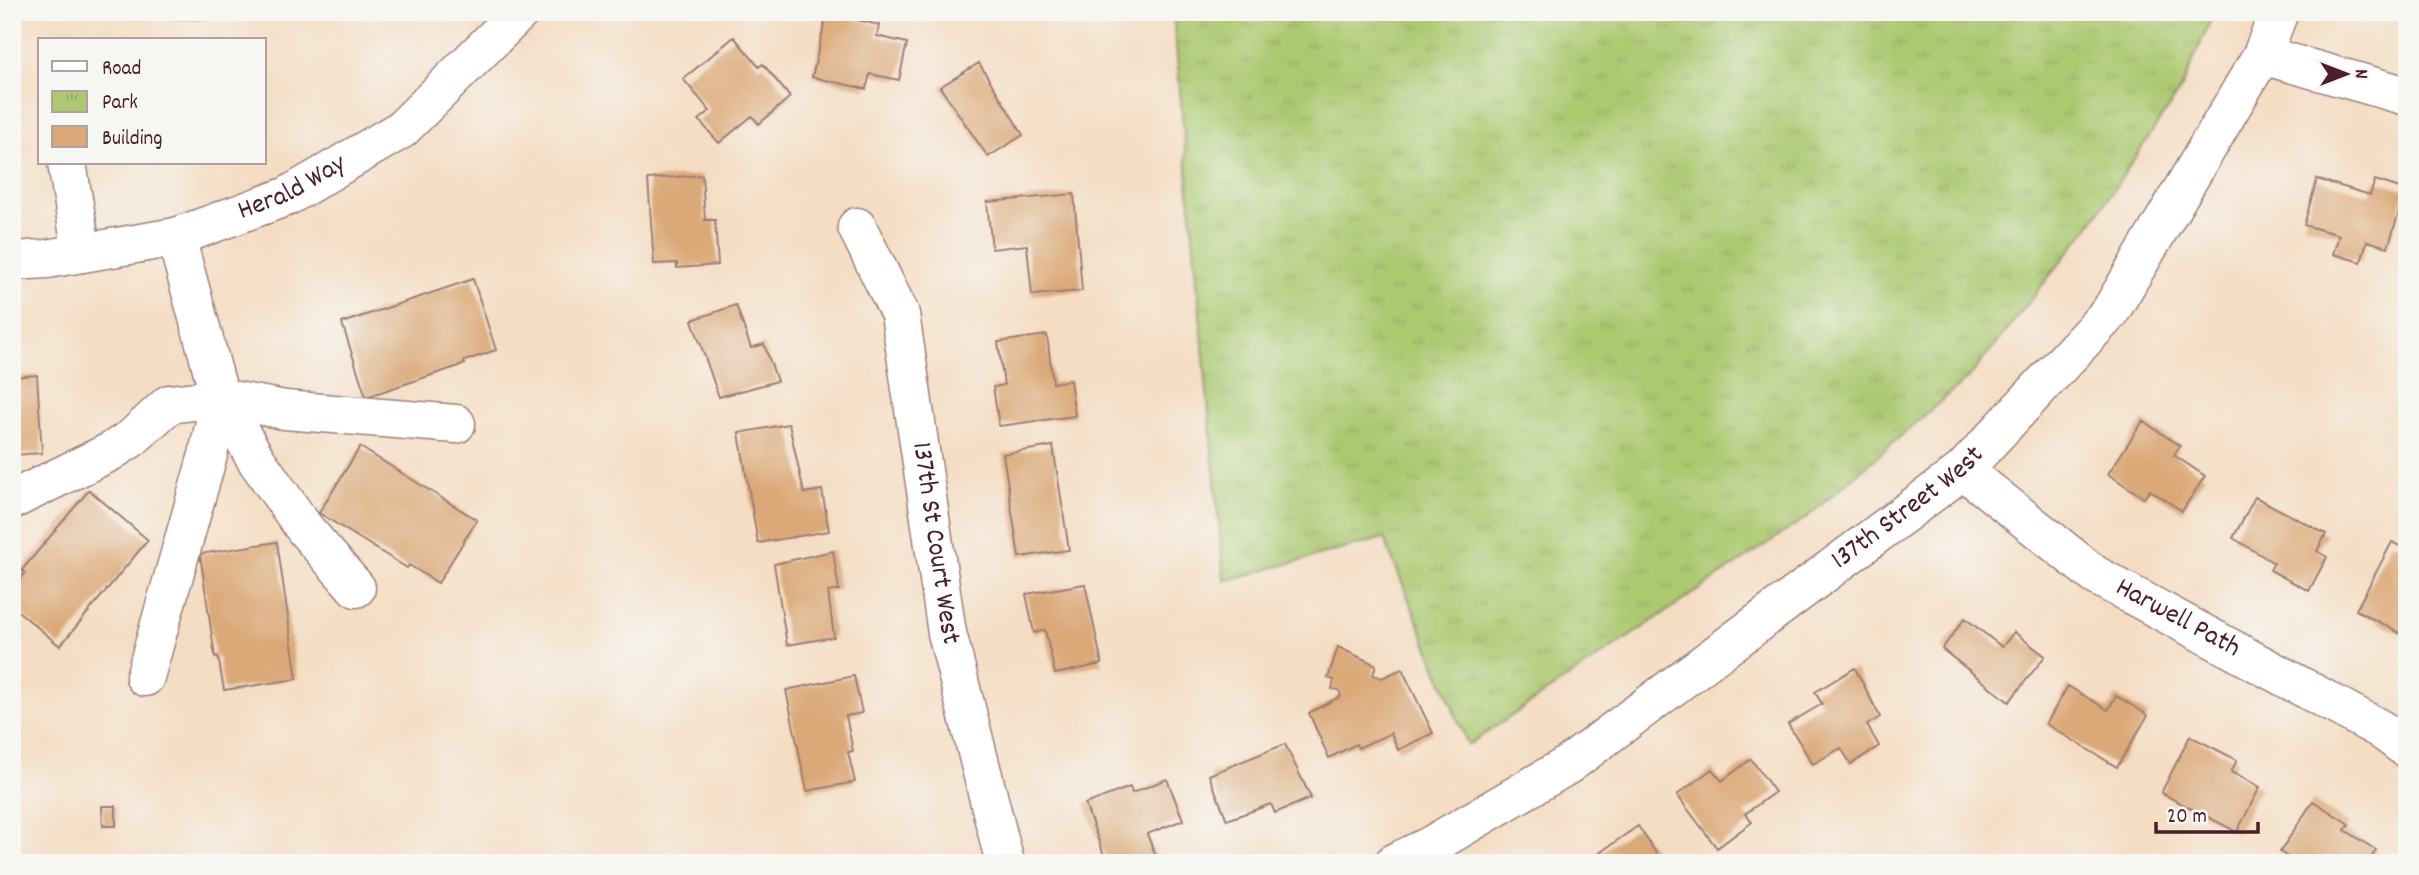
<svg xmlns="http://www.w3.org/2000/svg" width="2419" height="875" viewBox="0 0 2419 875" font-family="Dekko,sans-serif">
  <defs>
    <pattern id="park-tufts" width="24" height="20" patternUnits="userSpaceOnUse" patternTransform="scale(1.75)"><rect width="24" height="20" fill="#acc971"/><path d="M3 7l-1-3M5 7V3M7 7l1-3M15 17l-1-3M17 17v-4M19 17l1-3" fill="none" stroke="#96ac62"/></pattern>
  </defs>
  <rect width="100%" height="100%" fill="#f6f6f2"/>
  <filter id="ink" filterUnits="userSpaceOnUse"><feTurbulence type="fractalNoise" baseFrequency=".0143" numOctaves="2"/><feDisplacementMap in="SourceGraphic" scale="14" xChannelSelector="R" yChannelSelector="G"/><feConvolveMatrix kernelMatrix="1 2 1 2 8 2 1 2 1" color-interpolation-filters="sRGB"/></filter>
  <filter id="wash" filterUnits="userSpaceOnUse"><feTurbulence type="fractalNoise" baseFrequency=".00686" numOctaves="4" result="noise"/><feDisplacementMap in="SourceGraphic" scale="28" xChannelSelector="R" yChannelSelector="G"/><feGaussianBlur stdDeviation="1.57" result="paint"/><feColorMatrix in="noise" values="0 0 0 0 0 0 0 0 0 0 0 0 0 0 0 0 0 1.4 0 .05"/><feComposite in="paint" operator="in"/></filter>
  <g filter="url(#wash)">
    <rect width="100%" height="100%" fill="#f4ddc3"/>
    <path fill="url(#park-tufts)" stroke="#7b744e" stroke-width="2" d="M 1173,12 L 2214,12 L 2182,87 L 2090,225 L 1970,376 L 1807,517 L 1468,745 L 1384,538 L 1224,581 Z"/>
    <g id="blocks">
      <path fill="#dba978" d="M 134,12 L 209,12 L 209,19 L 134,18 Z
        M 827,13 L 879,25 L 877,36 L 907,43 L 899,80 L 870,74 L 866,89 L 812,77 Z
        M 734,37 L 759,67 L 763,64 L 790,97 L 759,124 L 752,116 L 719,143 L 699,120 L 710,111 L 683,79 Z
        M 979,63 L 1023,135 L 988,157 L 940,87 Z
        M 702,175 L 705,220 L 715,220 L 718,265 L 677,268 L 677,263 L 654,264 L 648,179 Z
        M 2317,179 L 2370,195 L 2375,180 L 2406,190 L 2388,247 L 2367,241 L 2361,262 L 2333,254 L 2339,235 L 2304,225 Z
        M 1074,194 L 1082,291 L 1032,295 L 1027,245 L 992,249 L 987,202 Z
        M 473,279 L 496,350 L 464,361 L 465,364 L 366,397 L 342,323 Z
        M 736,305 L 751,348 L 764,344 L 777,381 L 719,397 L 692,320 Z
        M 1047,335 L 1053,383 L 1070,380 L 1075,416 L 999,426 L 993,387 L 1004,385 L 998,342 Z
        M 37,375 L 42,453 L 12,455 L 12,377 Z
        M 2143,421 L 2180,446 L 2174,455 L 2205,476 L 2182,511 L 2150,490 L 2144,498 L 2108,474 Z
        M 789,424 L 804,493 L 822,490 L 829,531 L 758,543 L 739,433 Z
        M 1053,446 L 1069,550 L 1019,557 L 1003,454 Z
        M 360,447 L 477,520 L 438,583 L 409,565 L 407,568 L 319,513 Z
        M 89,490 L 148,540 L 60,646 L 12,606 L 12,588 L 25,573 L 22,570 Z
        M 2255,497 L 2326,534 L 2317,551 L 2327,557 L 2309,591 L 2270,570 L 2274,563 L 2233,538 Z
        M 277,542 L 297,679 L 224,690 L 218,656 L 215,657 L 200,554 Z
        M 2392,542 L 2407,550 L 2407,622 L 2401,634 L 2356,610 Z
        M 833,551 L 839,590 L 828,592 L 834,637 L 787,645 L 774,564 Z
        M 1085,584 L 1102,664 L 1055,674 L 1045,630 L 1034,633 L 1026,594 Z
        M 1965,618 L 2002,647 L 2014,632 L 2045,656 L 2009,702 L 1942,649 Z
        M 1338,647 L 1376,665 L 1373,675 L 1382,678 L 1402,669 L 1433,733 L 1398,750 L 1391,733 L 1358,748 L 1356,744 L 1329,758 L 1309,713 L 1341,696 L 1339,690 L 1332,689 L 1334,680 L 1328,678 Z
        M 1855,668 L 1880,717 L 1867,725 L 1879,746 L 1851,764 L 1841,748 L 1813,764 L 1788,724 L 1822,704 L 1815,692 Z
        M 854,676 L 862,713 L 846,716 L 853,751 L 848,752 L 855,782 L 807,791 L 786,690 Z
        M 2068,686 L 2108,710 L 2116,696 L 2148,715 L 2117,767 L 2046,724 Z
        M 2190,736 L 2237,760 L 2231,772 L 2260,787 L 2237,832 L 2161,793 Z
        M 1285,744 L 1311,798 L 1275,813 L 1271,804 L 1227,820 L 1209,775 Z
        M 1751,759 L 1775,792 L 1745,814 L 1752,822 L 1717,848 L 1677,795 L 1712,769 L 1722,781 Z
        M 1167,779 L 1183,820 L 1147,834 L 1157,859 L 1148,863 L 1107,863 L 1085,804 L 1130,787 L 1132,793 Z
        M 2313,801 L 2349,824 L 2345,830 L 2376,850 L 2368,863 L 2297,863 L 2280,852 Z
        M 102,806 L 116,806 L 116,826 L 103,826 Z
        M 1638,826 L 1663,863 L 1585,863 Z"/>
    </g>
  </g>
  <g filter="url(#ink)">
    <use href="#blocks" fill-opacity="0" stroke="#9f7e77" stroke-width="2"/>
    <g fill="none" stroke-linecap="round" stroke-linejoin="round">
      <defs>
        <g id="minor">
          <path d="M 2262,55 L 2407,96"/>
          <path d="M 67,163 L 82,253"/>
          <path id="s1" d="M 857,227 L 900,314 L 947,633 L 1005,863"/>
          <path d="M 176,237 L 220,398 L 257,461 L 304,528 L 356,588"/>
          <path id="s2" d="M 12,261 L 47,259 L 176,237 L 288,196 L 402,129 L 520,12"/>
          <path id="s3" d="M 1963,470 L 2095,575 L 2380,729 L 2407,749"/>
          <path d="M 12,500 L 110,452 L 132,438 L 169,404 L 220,398 L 285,410 L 456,424"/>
          <path d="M 145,677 L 208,455 L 220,398"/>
          <path id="s4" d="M 1394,863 L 1430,846 L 1568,765 L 1963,470 L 2110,312 L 2262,55 L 2279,12"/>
        </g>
      </defs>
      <use href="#minor" stroke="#9f7e77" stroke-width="41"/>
      <use href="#minor" stroke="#fff" stroke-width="38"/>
    </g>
  </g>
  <g text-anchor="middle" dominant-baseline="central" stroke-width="5" stroke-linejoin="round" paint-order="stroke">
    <g font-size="28" fill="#4a1f2b" stroke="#f6f6f2">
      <text stroke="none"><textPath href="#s2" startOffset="292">Herald Way</textPath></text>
      <text stroke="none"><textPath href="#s4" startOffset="626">137th Street West</textPath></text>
      <text stroke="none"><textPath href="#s1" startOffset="329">137th St Court West</textPath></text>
      <text stroke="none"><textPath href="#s3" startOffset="262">Harwell Path</textPath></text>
    </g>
  </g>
  <rect width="2419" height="875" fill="none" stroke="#f6f6f2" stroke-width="42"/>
  <rect x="38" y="38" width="228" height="126" fill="#f6f6f2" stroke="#b1a0a2" stroke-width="2"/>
  <rect x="52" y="61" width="35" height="10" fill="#ffffff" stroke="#b1a0a2" stroke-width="2"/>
  <text x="102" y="74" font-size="21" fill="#4a1f2b">Road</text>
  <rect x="52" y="91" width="35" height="21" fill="url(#park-tufts)" stroke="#b1a0a2" stroke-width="2"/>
  <text x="102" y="108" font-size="21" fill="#4a1f2b">Park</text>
  <rect x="52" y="126" width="35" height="21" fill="#dba978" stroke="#b1a0a2" stroke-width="2"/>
  <text x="102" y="144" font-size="21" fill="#4a1f2b">Building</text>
  <g transform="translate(2346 74) rotate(90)" stroke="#f6f6f2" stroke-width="5" paint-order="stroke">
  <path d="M0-5L12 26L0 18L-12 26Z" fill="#4a1f2b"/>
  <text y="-10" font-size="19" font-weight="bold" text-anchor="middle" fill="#4a1f2b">N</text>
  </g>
  <path d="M2156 822v10h102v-10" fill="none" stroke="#4a1f2b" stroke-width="3.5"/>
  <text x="2167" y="822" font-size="21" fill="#4a1f2b" stroke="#f6f6f2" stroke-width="5" paint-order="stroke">20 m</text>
</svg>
